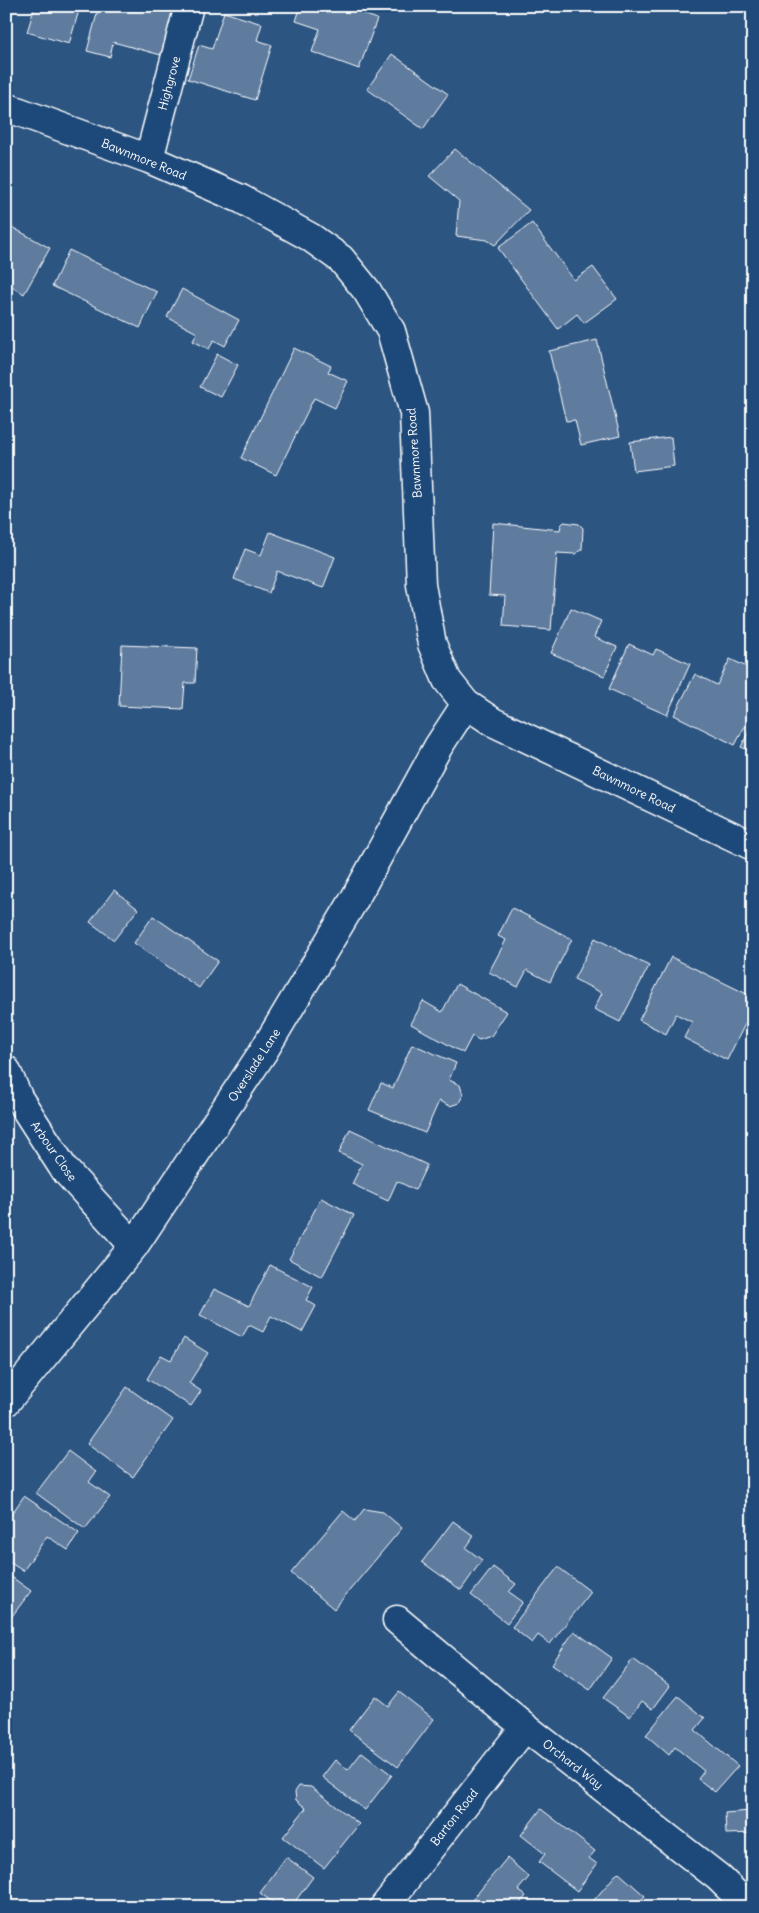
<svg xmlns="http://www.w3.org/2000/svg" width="759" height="1913" viewBox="0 0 759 1913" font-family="Delius,sans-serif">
  <rect width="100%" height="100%" fill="#2c5582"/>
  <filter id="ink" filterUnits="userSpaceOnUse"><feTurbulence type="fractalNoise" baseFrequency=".02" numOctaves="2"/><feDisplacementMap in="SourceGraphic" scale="10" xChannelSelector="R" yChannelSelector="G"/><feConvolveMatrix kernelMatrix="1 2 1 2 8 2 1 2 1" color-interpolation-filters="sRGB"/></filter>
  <g filter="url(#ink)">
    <path fill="#5e7c9f" stroke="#fff" d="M 35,6 L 80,7 L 69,44 L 27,32 Z
      M 99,6 L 175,6 L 161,55 L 113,42 L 110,57 L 87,51 Z
      M 301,6 L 357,6 L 356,11 L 377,19 L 359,69 L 312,52 L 320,29 L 296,21 Z
      M 224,12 L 262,24 L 257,40 L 272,45 L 255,100 L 188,79 L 199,45 L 212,49 Z
      M 392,54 L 448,94 L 423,129 L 367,89 Z
      M 455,149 L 529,210 L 495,245 L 487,240 L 456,236 L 459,201 L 429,176 Z
      M 532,223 L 574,280 L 593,267 L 617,299 L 584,323 L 577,314 L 558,329 L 498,248 Z
      M 6,224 L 50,248 L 24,294 L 6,283 Z
      M 69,250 L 157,292 L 140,328 L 52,286 Z
      M 182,289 L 239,320 L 225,346 L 214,340 L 209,349 L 193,341 L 197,333 L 167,317 Z
      M 597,340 L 620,436 L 581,445 L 575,420 L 566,421 L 549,351 Z
      M 294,348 L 331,366 L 328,372 L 348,381 L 335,408 L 314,398 L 276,475 L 241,458 Z
      M 217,354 L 238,365 L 221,397 L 200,387 Z
      M 671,437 L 674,466 L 634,471 L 630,442 Z
      M 564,522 L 579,524 L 583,528 L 582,549 L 575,554 L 557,553 L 551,630 L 503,626 L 505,596 L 489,595 L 493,523 L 560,530 L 561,525 Z
      M 270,532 L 335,557 L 323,588 L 277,571 L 269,593 L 234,579 L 245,549 L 261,555 Z
      M 571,608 L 601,621 L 594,637 L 617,647 L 604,676 L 551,653 Z
      M 629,644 L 653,655 L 656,649 L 690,664 L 667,715 L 609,689 Z
      M 122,645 L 197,648 L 195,683 L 185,683 L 183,709 L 119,706 Z
      M 730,659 L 753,670 L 753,711 L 735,745 L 674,715 L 695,674 L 717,685 Z
      M 753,723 L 753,752 L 741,747 Z
      M 114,890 L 138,909 L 114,940 L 90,922 Z
      M 512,908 L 572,939 L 550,982 L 527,970 L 518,987 L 489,972 L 506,940 L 498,936 Z
      M 153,916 L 218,961 L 199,988 L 134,943 Z
      M 595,938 L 649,966 L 620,1022 L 594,1009 L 602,993 L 574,979 Z
      M 671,957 L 753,997 L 753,1008 L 727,1060 L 684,1038 L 692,1022 L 676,1014 L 666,1034 L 639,1020 Z
      M 457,984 L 507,1012 L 491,1036 L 479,1040 L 472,1036 L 463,1053 L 411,1024 L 423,1001 L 442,1012 Z
      M 412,1044 L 456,1063 L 449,1080 L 460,1085 L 463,1095 L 459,1103 L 450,1106 L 439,1101 L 425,1133 L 369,1110 L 381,1083 L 393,1088 Z
      M 350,1129 L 427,1165 L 415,1190 L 397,1181 L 388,1201 L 352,1184 L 362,1164 L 339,1153 Z
      M 321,1198 L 354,1215 L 322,1277 L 289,1259 Z
      M 270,1265 L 313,1287 L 306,1300 L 316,1306 L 302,1332 L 271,1316 L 263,1332 L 249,1325 L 242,1337 L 200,1315 L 214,1289 L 249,1306 Z
      M 184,1338 L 208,1353 L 189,1383 L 201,1391 L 191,1406 L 147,1379 L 161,1355 L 171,1360 Z
      M 127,1387 L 173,1420 L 133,1477 L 87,1444 Z
      M 68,1451 L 96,1472 L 89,1482 L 110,1497 L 85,1529 L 36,1493 Z
      M 24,1496 L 79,1533 L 68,1550 L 47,1536 L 23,1571 L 6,1560 L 6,1522 Z
      M 364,1509 L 383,1512 L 402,1528 L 334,1609 L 291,1573 L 343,1511 L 355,1521 Z
      M 453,1521 L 474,1536 L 466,1548 L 482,1560 L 461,1590 L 422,1562 Z
      M 493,1567 L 516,1584 L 509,1592 L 523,1602 L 507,1623 L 471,1595 Z
      M 558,1567 L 591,1592 L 550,1644 L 538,1635 L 532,1643 L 512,1627 Z
      M 6,1573 L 31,1591 L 6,1624 Z
      M 574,1631 L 612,1658 L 590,1690 L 552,1664 Z
      M 633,1659 L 670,1686 L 653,1709 L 642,1701 L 630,1717 L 603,1698 Z
      M 399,1692 L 434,1719 L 398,1767 L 349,1730 L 375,1696 L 388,1706 Z
      M 678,1696 L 705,1718 L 695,1730 L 738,1766 L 715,1792 L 698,1779 L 704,1771 L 675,1747 L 669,1755 L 646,1735 Z
      M 362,1752 L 392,1775 L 365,1810 L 322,1777 L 335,1760 L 348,1770 Z
      M 299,1786 L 311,1787 L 359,1824 L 324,1868 L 283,1837 L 306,1808 L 296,1800 L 295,1792 Z
      M 750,1794 L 753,1794 L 753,1833 L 726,1834 L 725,1813 L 750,1811 Z
      M 541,1809 L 595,1851 L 589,1858 L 597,1864 L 577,1891 L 539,1862 L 545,1854 L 521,1835 Z
      M 286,1857 L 313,1877 L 291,1907 L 279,1907 L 260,1893 Z
      M 507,1858 L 529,1877 L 518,1890 L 526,1896 L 517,1907 L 481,1907 L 472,1900 Z
      M 618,1872 L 645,1896 L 635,1907 L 588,1907 Z"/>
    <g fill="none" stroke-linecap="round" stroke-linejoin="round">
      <defs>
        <path id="minor" d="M 6,107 L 149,159 L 241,199 L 310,237 L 341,259 L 367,291 L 391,331 L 414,413 L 421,585 L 432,644 L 447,680 L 466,704 L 493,722 L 753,846
          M 149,159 L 189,6
          M 6,1070 L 19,1099 L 64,1169 L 134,1246
          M 6,1402 L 134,1246 L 263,1052 L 354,900 L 438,747 L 466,704
          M 397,1620 L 525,1727 L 718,1877 L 749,1907
          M 384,1907 L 525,1727"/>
      </defs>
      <use href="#minor" stroke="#fff" stroke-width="31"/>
      <use href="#minor" stroke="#1f4a7a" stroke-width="28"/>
    </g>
  </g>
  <g text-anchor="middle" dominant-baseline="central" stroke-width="4.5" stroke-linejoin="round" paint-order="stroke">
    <g font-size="12" fill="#fff" stroke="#1f4a7a">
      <text transform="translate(169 83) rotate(-75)">Highgrove</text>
      <text transform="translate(144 159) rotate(22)">Bawnmore Road</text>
      <text transform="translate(414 453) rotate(-94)">Bawnmore Road</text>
      <text transform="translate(634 789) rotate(26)">Bawnmore Road</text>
      <text transform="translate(254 1065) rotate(-57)">Overslade Lane</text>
      <text transform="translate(54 1151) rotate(55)">Arbour Close</text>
      <text transform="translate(573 1764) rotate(38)">Orchard Way</text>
      <text transform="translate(454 1817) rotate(-52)">Barton Road</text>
    </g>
  </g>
  <rect width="759" height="1913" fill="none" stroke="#1f4a7a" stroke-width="25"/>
  <rect x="12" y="12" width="734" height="1888" fill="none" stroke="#fff" stroke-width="2" filter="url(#ink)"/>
</svg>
